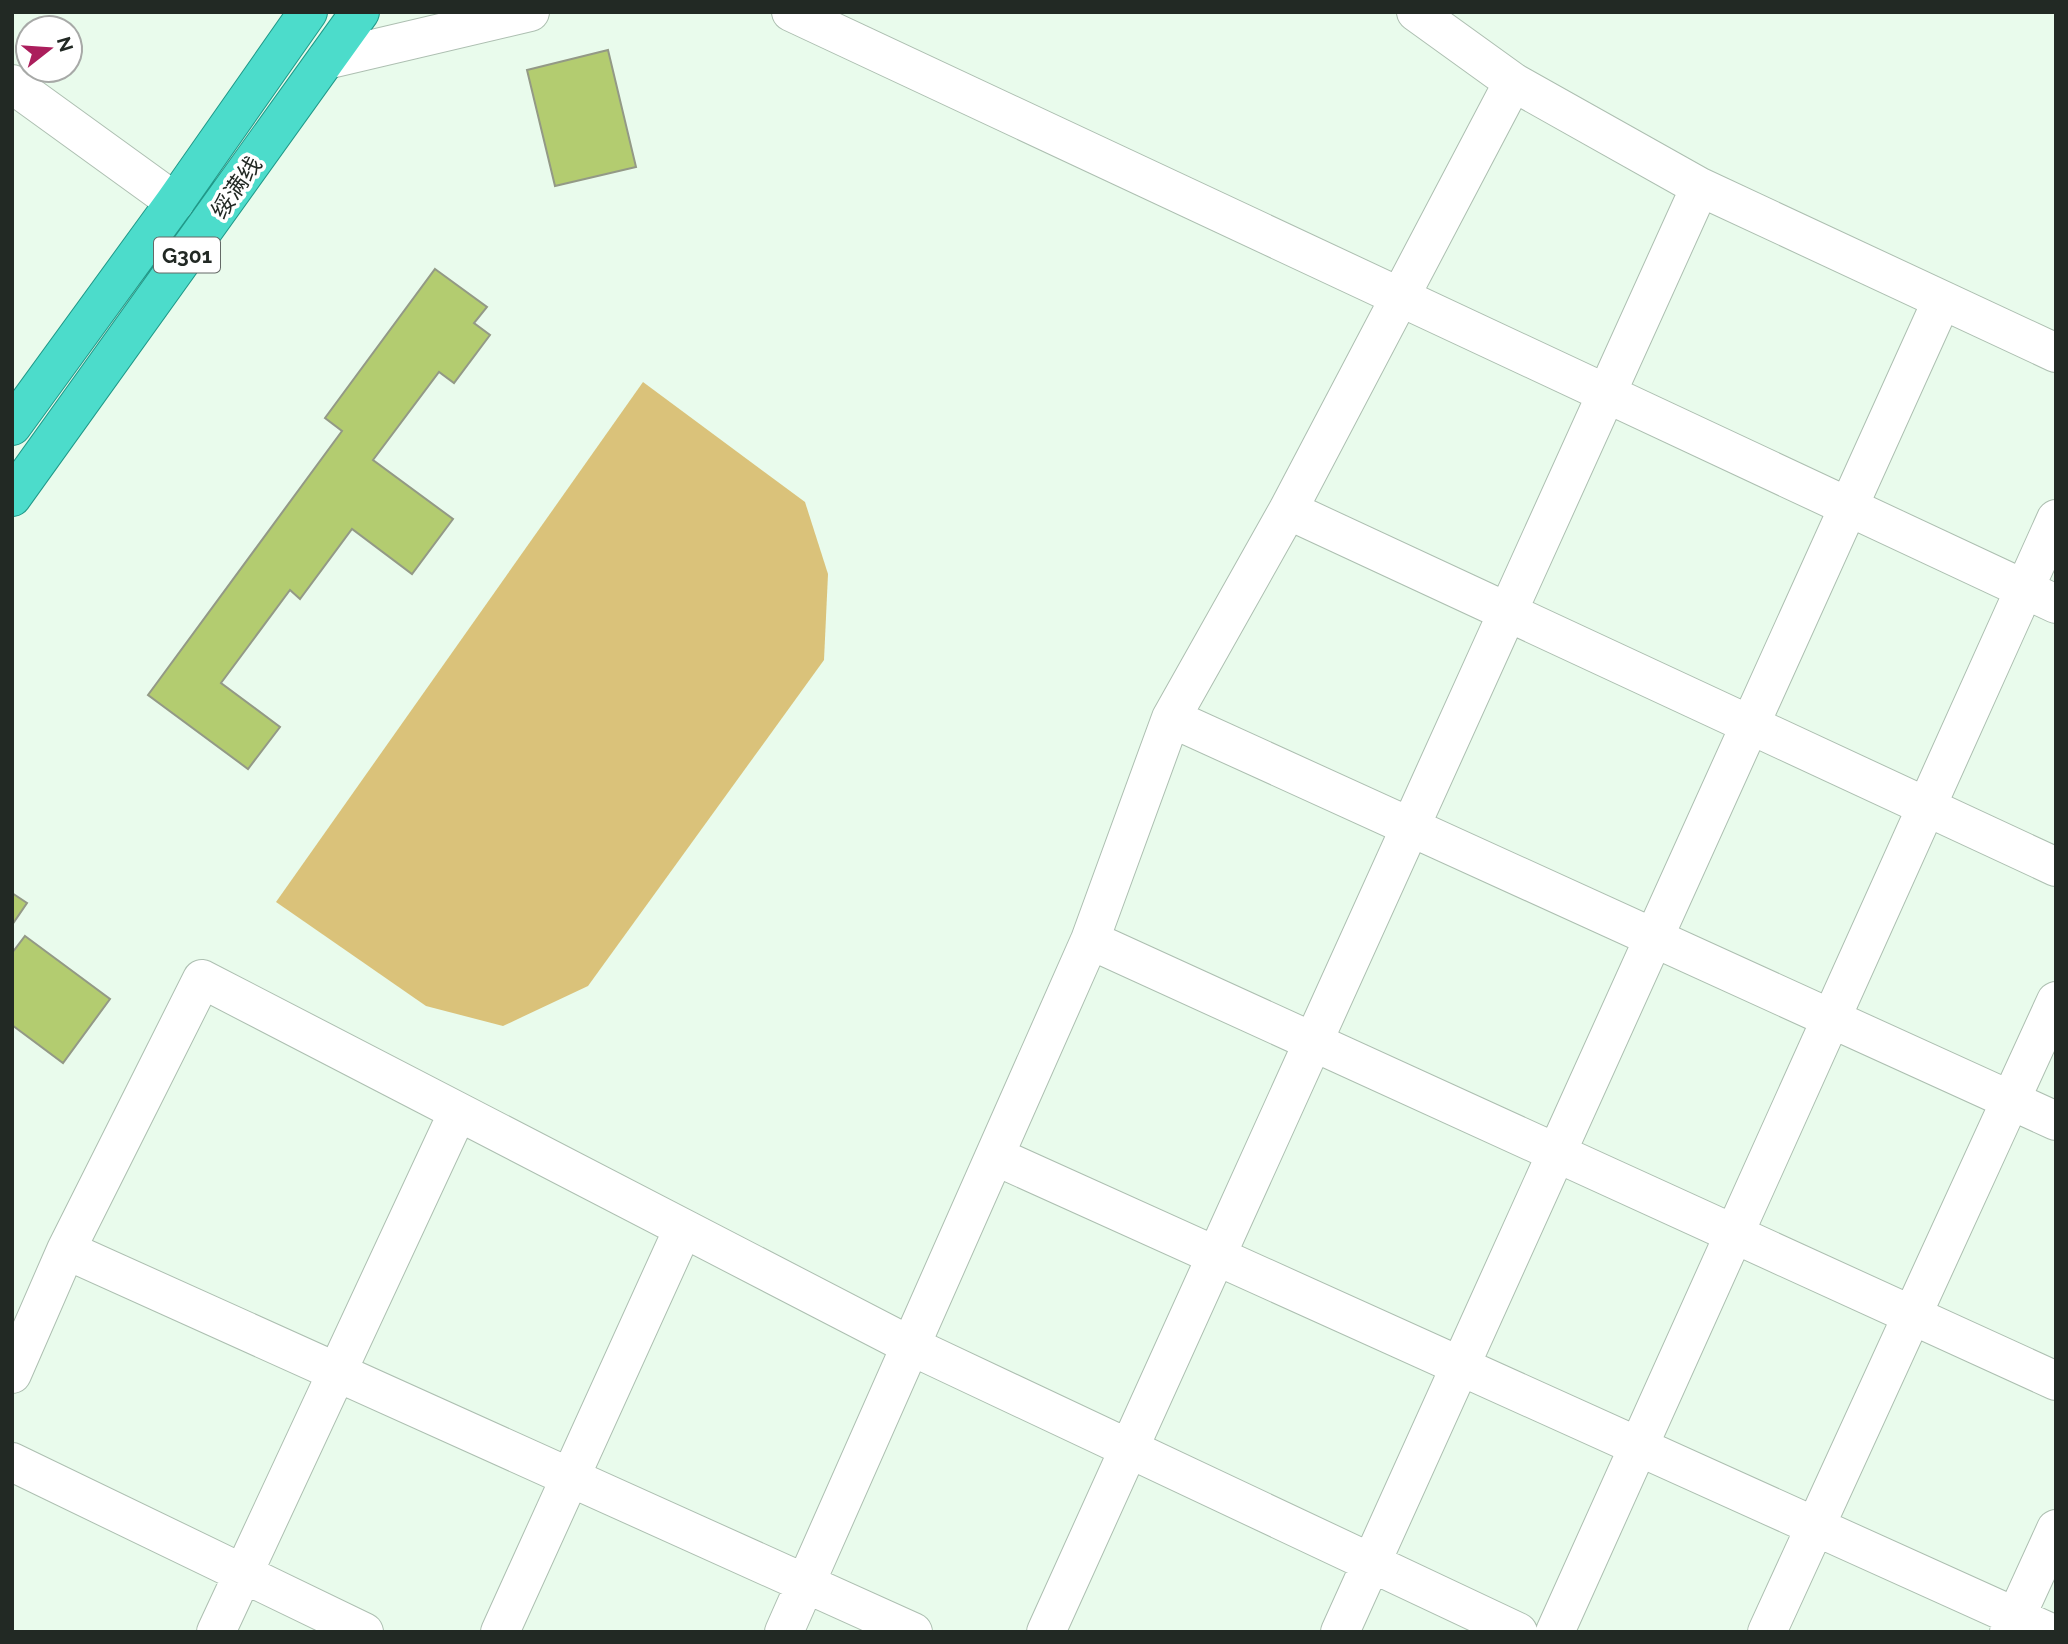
<svg xmlns="http://www.w3.org/2000/svg" width="2068" height="1644" viewBox="0 0 2068 1644" font-family="Raleway,'Noto Sans SC',sans-serif">
  <rect width="100%" height="100%" fill="#e9fbec"/>
  <path fill="#dac27a" d="M 643,382 L 805,502 L 828,574 L 824,660 L 588,986 L 503,1026 L 426,1006 L 276,902 Z"/>
  <path fill="#b3cc70" stroke="#939986" stroke-width="2" d="M 608,50 L 636,167 L 555,186 L 527,70 Z
    M 435,269 L 487,307 L 474,323 L 490,335 L 454,383 L 439,372 L 373,460 L 453,519 L 412,574 L 352,529 L 300,599 L 290,590 L 221,683 L 280,727 L 248,769 L 148,695 L 342,431 L 325,418 Z
    M 12,893 L 27,903 L 12,925 Z
    M 25,936 L 110,999 L 63,1063 L 12,1025 L 12,953 Z"/>
  <g fill="none" stroke-linecap="round" stroke-linejoin="round">
    <defs>
      <path id="minor" d="M 791,12 L 2056,604
        M 326,60 L 530,12
        M 1700,187 L 2056,353
        M 1288,510 L 2056,867
        M 1171,718 L 2056,1121
        M 1090,940 L 2056,1381
        M 995,1156 L 2049,1632
        M 66,1250 L 913,1632
        M 12,1374 L 66,1250 L 202,979 L 911,1346 L 1518,1632
        M 12,1462 L 364,1632
        M 216,1632 L 458,1112
        M 500,1632 L 683,1229
        M 784,1632 L 1090,940 L 1171,718 L 1288,510 L 1513,82
        M 1046,1632 L 1700,187 L 1513,82 L 1416,12
        M 1340,1632 L 1942,300
        M 1555,1632 L 2056,519
        M 1767,1632 L 2056,1001
        M 2009,1632 L 2056,1529"/>
      <path id="tertiary" d="M 12,84 L 175,202"/>
      <path id="trunk" d="M 12,426 L 175,202 L 308,12
        M 12,497 L 360,12"/>
    </defs>
    <use href="#minor" stroke="#adbfb1" stroke-width="40"/>
    <use href="#tertiary" stroke="#adbfb1" stroke-width="40"/>
    <use href="#trunk" stroke="#209888" stroke-width="40"/>
    <use href="#minor" stroke="#fff" stroke-width="38"/>
    <use href="#tertiary" stroke="#fff" stroke-width="38"/>
    <use href="#trunk" stroke="#4cdccb" stroke-width="38"/>
  </g>
  <g text-anchor="middle" dominant-baseline="central" stroke-width="7" stroke-linejoin="round" paint-order="stroke">
    <rect fill="#fff" stroke="#646966" stroke-width="2" x="154" y="237.5" width="66" height="35" rx="5"/>
    <g font-size="21" font-weight="bold" fill="#222924">
      <text x="187" y="255">G301</text>
    </g>
    <g font-size="23" fill="#222924" stroke="#fff">
      <text transform="translate(236 187) rotate(-55)">绥满线</text>
    </g>
  </g>
  <rect width="2068" height="1644" fill="none" stroke="#222924" stroke-width="28"/>
  <g transform="translate(49 49) rotate(73)"><circle r="33" fill="#ffffff" stroke="#a7a9a7" stroke-width="2"/>
  <path d="M0-5L12 26L0 18L-12 26Z" fill="#ab1e5c"/>
  <text y="-10" font-size="19" font-weight="bold" text-anchor="middle" fill="#222924">N</text>
  </g>
</svg>
